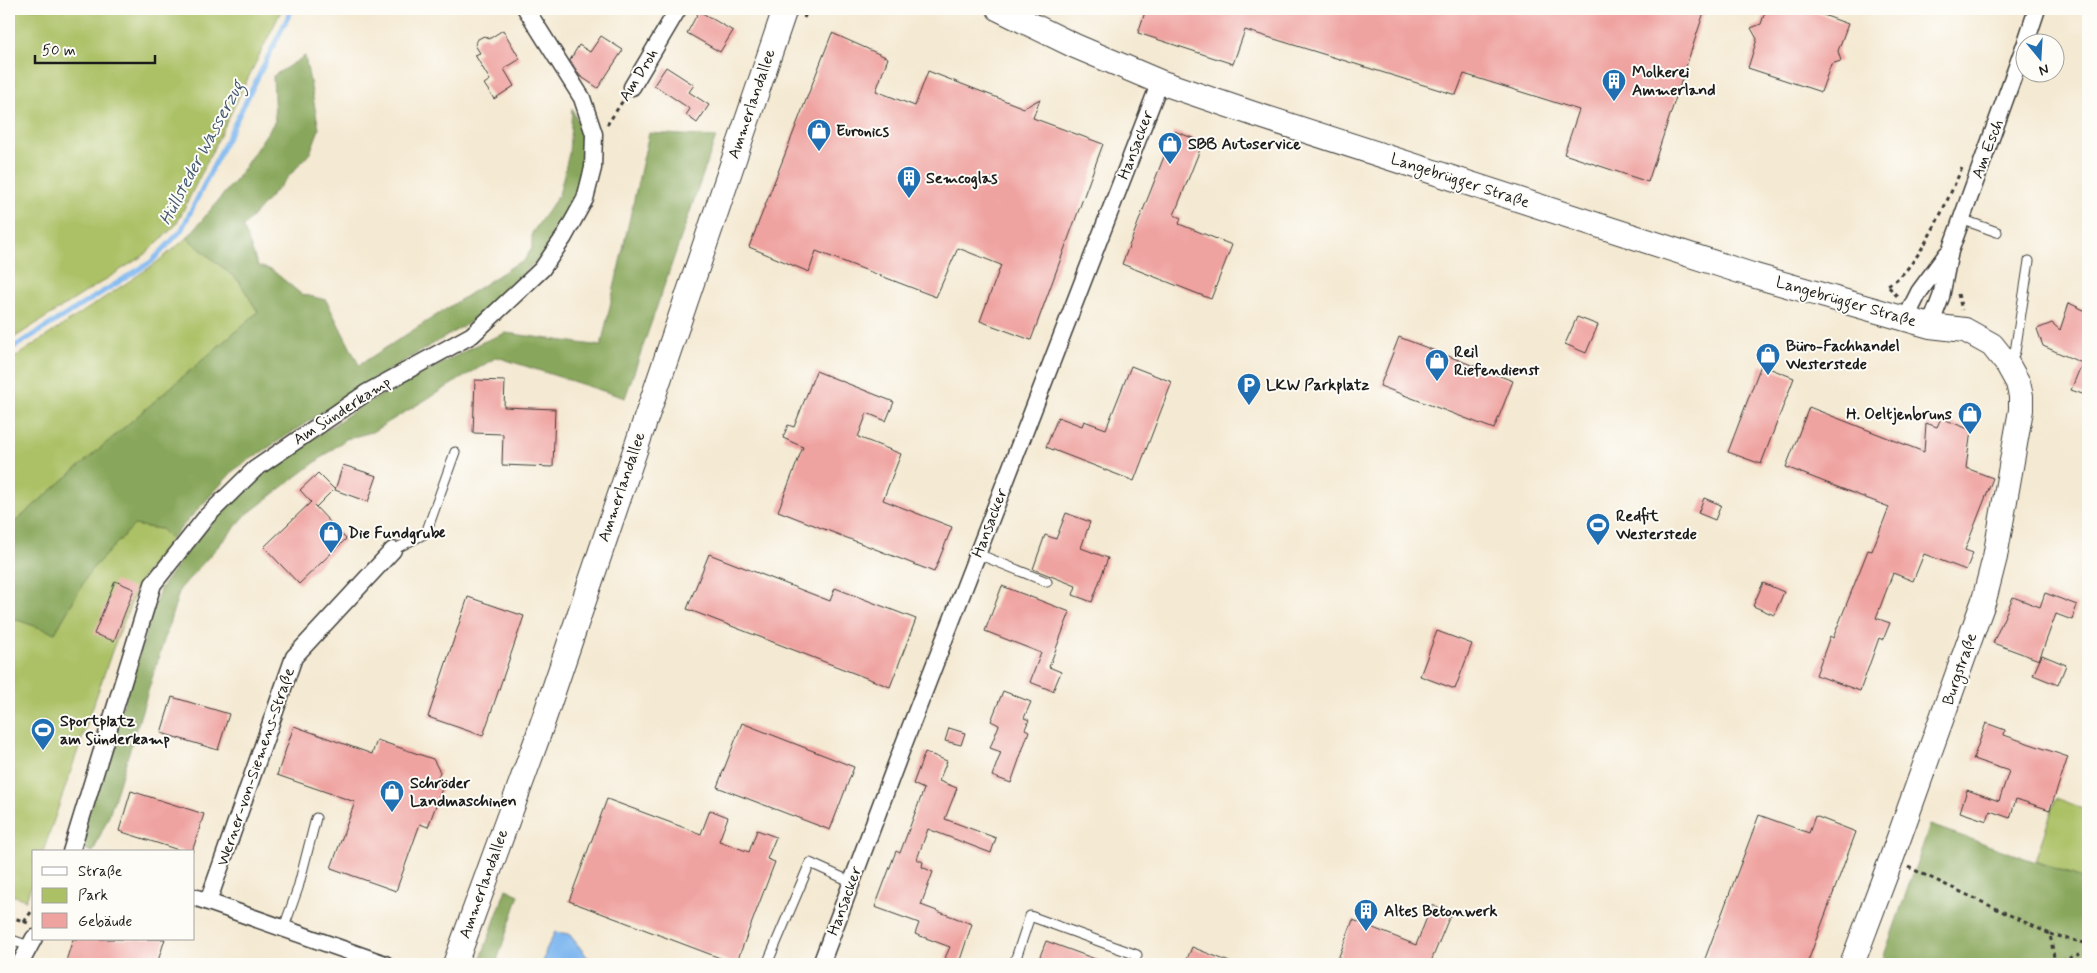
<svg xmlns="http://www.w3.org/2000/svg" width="2097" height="973" viewBox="0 0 2097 973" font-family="Mynerve,sans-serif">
  <rect width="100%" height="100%" fill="#fdfcf7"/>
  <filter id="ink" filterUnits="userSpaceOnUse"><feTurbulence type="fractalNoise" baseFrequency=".02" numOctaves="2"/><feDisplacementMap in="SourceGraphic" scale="10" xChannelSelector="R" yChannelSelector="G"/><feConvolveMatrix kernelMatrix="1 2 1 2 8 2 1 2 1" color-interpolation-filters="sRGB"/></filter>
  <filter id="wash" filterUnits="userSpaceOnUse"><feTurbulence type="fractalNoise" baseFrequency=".0096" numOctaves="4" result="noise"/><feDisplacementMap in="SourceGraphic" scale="20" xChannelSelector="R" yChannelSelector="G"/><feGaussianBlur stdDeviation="1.12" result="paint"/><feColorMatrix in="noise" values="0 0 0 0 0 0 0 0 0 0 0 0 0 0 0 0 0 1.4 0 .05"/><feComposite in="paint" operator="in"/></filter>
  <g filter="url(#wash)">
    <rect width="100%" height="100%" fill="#f4e9d2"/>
    <path fill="#acc166" stroke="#646e41" d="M 9,9 L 282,9 L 176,225 L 144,255 L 9,341 Z
      M 187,238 L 239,281 L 258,312 L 9,527 L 9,361 L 152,266 Z
      M 134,525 L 161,529 L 171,539 L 140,581 L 112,651 L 43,852 L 34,852 L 34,877 L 26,900 L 9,894 L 9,617 L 55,633 L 90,571 Z
      M 2056,798 L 2088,810 L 2088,880 L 2035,861 Z"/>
    <path fill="#89a75b" stroke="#52623c" d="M 305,56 L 319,129 L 310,153 L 243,227 L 258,266 L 272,270 L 301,294 L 326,300 L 359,365 L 516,264 L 523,262 L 532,248 L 532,233 L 559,195 L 569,153 L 572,109 L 584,135 L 586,163 L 573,202 L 543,255 L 472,321 L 372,380 L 234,470 L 171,539 L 161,529 L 134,525 L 90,571 L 55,633 L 9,617 L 9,527 L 258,312 L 239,281 L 187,238 L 237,178 L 275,121 L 273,76 Z
      M 649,133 L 716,137 L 625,398 L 497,357 L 372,432 L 346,439 L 246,515 L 180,589 L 110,813 L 93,852 L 78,847 L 160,589 L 186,553 L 236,495 L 295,450 L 365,404 L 480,343 L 506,333 L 601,346 Z
      M 1930,825 L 2088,880 L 2088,964 L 1881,964 Z
      M 506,889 L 519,895 L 496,964 L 479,964 Z"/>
    <path fill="#80b8f0" stroke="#4e6a86" d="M 555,932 L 569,934 L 593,964 L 543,964 L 546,950 Z"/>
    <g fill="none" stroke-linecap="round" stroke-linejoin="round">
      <path stroke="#80b8f0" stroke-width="5" d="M 9,350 L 151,262 L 181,231 L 292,9"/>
    </g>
    <g id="blocks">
      <path fill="#efa3a0" d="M 1146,9 L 1705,9 L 1648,182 L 1564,154 L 1579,110 L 1464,74 L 1456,95 L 1245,30 L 1233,64 L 1138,33 Z
        M 1766,9 L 1807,9 L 1848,24 L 1838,51 L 1841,61 L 1831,64 L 1821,92 L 1748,68 L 1757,39 L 1751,28 L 1761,24 Z
        M 699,11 L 733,31 L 720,52 L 687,33 Z
        M 503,30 L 520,59 L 504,69 L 514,86 L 494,99 L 484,84 L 490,80 L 475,55 L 480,53 L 475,45 L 478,39 L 484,36 L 489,39 Z
        M 832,33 L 888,58 L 876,91 L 915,106 L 928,71 L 1024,108 L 1040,99 L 1033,118 L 1103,144 L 1031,340 L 980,321 L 1001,265 L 958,248 L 936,297 L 816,251 L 809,272 L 749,247 Z
        M 601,36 L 623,50 L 598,88 L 580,76 L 570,60 L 579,45 L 590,52 Z
        M 666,67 L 694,85 L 689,92 L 709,105 L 697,123 L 686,115 L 690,109 L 654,85 Z
        M 1174,131 L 1203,142 L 1174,215 L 1181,218 L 1179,224 L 1232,245 L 1211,299 L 1122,264 Z
        M 2069,303 L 2088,312 L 2088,396 L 2071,390 L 2082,363 L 2043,346 L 2037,329 L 2052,323 L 2060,330 Z
        M 1577,317 L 1598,325 L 1586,353 L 1565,344 Z
        M 1399,337 L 1513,381 L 1494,429 L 1380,386 Z
        M 1761,365 L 1794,378 L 1761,464 L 1728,452 Z
        M 1131,366 L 1172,382 L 1134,481 L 1046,447 L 1058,417 L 1082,426 L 1084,421 L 1106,429 Z
        M 816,371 L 894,402 L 886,421 L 867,413 L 858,437 L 901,454 L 883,500 L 952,527 L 934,572 L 778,511 L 803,447 L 783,438 L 788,425 L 794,427 Z
        M 475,380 L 505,381 L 504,407 L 555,409 L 553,467 L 502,465 L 503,434 L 473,433 Z
        M 1809,407 L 1924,452 L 1926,423 L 1937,427 L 1941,418 L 1971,430 L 1966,468 L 1993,478 L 1965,550 L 1973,553 L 1966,570 L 1924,554 L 1913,581 L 1893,573 L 1876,618 L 1890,623 L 1883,640 L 1879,638 L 1860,691 L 1816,675 L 1830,636 L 1833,638 L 1868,550 L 1872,551 L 1889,507 L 1786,467 Z
        M 343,465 L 377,476 L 368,502 L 335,490 Z
        M 318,473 L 334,489 L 316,507 L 314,505 L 346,539 L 299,584 L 264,547 L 311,502 L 300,490 Z
        M 1704,498 L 1721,505 L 1715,520 L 1698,513 Z
        M 1066,513 L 1090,522 L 1081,548 L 1108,558 L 1092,602 L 1073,595 L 1076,586 L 1033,569 L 1045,535 L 1056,539 Z
        M 709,554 L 830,601 L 835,588 L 916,619 L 890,687 L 687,609 Z
        M 115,581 L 134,589 L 114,641 L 94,634 Z
        M 1763,583 L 1784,592 L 1774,615 L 1753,606 Z
        M 1002,586 L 1070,612 L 1049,667 L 1061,672 L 1053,691 L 1030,682 L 1041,653 L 985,631 Z
        M 2045,593 L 2077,605 L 2072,620 L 2056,614 L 2039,660 L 1993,643 L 2013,597 L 2040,607 Z
        M 468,597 L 524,616 L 483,736 L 428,717 Z
        M 1437,631 L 1472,644 L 1455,689 L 1420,676 Z
        M 2042,655 L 2066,665 L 2058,685 L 2033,675 Z
        M 1003,691 L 1031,702 L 1024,718 L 1029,720 L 1025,729 L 1029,731 L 1011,783 L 992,776 L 1001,752 L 990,748 L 999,725 L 991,721 Z
        M 172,697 L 229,714 L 218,750 L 161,733 Z
        M 742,723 L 854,767 L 830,830 L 717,787 Z
        M 1986,723 L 2005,730 L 2004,735 L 2068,757 L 2050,810 L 2016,799 L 2010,818 L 1990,811 L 1987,821 L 1960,812 L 1967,790 L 1999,801 L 2009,771 L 1973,759 Z
        M 294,726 L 372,754 L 377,740 L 433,759 L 440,772 L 436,783 L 443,786 L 428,827 L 420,824 L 396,891 L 331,868 L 355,802 L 277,775 Z
        M 949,728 L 965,733 L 961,745 L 945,741 Z
        M 925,752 L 947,761 L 939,781 L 957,788 L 945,819 L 996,838 L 991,853 L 928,829 L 917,859 L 923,862 L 922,867 L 933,872 L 921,905 L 972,924 L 959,963 L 945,958 L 950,947 L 915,934 L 919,923 L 875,907 L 896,851 L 900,853 L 924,789 L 913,784 Z
        M 131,791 L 204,814 L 192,852 L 185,852 L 119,831 Z
        M 607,799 L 701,834 L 710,810 L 728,817 L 719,841 L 749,852 L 757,830 L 776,837 L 767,859 L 775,862 L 736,964 L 569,901 Z
        M 1759,815 L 1809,833 L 1815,816 L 1856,832 L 1807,964 L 1703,964 Z
        M 1432,905 L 1451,913 L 1430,964 L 1336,964 L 1353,920 L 1416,945 Z
        M 73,939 L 165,939 L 157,964 L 65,964 Z
        M 1046,941 L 1106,963 L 1106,964 L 1037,964 Z
        M 1192,947 L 1232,963 L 1232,964 L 1185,964 Z"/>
    </g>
  </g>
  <g filter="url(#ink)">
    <use href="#blocks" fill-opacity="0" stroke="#3c3b37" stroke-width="1"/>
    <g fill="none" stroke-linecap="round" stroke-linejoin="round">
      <defs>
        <path id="lane" d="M 1961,219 L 1997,232
          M 2010,363 L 2015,352 L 2029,261
          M 393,550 L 426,533 L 455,452
          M 978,554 L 1047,582
          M 283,930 L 298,888 L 316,818
          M 9,939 L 29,946
          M 767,964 L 810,863 L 852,882
          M 1014,964 L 1030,916 L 1137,955 L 1133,964"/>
        <path id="street" d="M 2026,42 L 2037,9
          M 632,87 L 678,9
          M 1906,318 L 1919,292 L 1947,254
          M 1930,326 L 1941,297 L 1950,251 L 2024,47
          M 71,852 L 153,584 L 207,516 L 255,469 L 366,393 L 472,335 L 542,269 L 564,237 L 585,199 L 593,168 L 594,134 L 582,98 L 526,9
          M 194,897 L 385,964
          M 208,902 L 294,657 L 393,550
          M 20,964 L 34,938
          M 821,964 L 898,759 L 1160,82"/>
        <path id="secondary" d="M 999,9 L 1075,46 L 1160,82 L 1254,114 L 1752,275 L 1930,326 L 1965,330 L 1992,345 L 2008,365 L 2018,383 L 2021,396 L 2021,410 L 1995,557 L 1984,600 L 1891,860 L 1852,964
          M 455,964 L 537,739 L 785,9"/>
      </defs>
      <use href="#lane" stroke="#3c3b37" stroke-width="11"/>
      <use href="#street" stroke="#3c3b37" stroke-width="19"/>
      <use href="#secondary" stroke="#3c3b37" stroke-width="26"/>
      <path stroke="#3c3b37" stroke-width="3" stroke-dasharray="4 4" stroke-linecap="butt" d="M 804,18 L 808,9
        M 607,125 L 624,99
        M 1958,294 L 1962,310
        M 1897,296 L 1887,285 C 1917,274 1949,196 1962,168
        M 1908,867 L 2050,934 L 2055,963
        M 9,916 L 28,923
        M 24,922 L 34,908
        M 2050,934 L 2088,944
        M 2054,964 L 2088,951"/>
      <use href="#lane" stroke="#fff" stroke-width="9"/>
      <use href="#street" stroke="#fff" stroke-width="16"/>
      <use href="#secondary" stroke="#fff" stroke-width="24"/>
    </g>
  </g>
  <defs>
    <symbol id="building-pin" viewBox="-11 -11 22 30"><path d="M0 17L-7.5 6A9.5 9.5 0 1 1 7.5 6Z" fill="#1f6fb2" stroke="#fdfcf7"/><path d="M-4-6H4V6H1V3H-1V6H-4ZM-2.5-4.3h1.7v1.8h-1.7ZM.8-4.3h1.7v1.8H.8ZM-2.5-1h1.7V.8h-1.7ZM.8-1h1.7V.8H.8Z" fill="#fff"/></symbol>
    <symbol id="shop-pin" viewBox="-11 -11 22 30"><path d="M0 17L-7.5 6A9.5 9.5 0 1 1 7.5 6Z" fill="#1f6fb2" stroke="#fdfcf7"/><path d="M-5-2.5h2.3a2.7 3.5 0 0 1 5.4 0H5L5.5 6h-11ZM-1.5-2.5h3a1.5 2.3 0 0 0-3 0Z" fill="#fff"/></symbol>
    <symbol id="parking-pin" viewBox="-11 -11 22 30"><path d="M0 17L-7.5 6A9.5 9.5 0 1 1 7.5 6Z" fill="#1f6fb2" stroke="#fdfcf7"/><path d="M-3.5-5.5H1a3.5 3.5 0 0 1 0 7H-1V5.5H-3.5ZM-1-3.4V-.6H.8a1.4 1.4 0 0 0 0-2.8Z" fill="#fff"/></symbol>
    <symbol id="stadium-pin" viewBox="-11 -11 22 30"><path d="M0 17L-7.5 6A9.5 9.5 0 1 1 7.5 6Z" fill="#1f6fb2" stroke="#fdfcf7"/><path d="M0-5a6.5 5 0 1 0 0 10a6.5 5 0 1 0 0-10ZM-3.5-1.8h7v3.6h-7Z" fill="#fff"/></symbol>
  </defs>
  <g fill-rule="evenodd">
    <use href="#building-pin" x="1600" y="67" width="28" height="38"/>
    <use href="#shop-pin" x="805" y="117" width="28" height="38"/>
    <use href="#shop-pin" x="1156" y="130" width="28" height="38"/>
    <use href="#building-pin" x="895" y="164" width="28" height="38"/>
    <use href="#shop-pin" x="1754" y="341" width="28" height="38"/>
    <use href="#shop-pin" x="1423" y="347" width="28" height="38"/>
    <use href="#parking-pin" x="1235" y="371" width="28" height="38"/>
    <use href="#shop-pin" x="1956" y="400" width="28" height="38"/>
    <use href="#stadium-pin" x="1584" y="511" width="28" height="38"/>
    <use href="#shop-pin" x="317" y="519" width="28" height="38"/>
    <use href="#stadium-pin" x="29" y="716" width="28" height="38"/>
    <use href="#shop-pin" x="378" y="778" width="28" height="38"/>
    <use href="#building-pin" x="1352" y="897" width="28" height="38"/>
  </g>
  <g text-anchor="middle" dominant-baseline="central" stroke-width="4" stroke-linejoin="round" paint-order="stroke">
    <g font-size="16" font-weight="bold" fill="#1c1c1c" stroke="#fdfcf7" text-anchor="start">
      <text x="1632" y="72">Molkerei<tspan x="1632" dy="18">Ammerland</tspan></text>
      <text x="836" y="131">Euronics</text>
      <text x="1188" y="144">SBB Autoservice</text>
      <text x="926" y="178">Semcoglas</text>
      <text x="1786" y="346">Büro-Fachhandel<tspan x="1786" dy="18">Westerstede</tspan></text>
      <text x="1454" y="352">Reil<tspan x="1454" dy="18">Riefendienst</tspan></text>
      <text x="1266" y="385">LKW Parkplatz</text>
      <text x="1952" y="414" text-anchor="end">H. Oeltjenbruns</text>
      <text x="1616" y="516">Redfit<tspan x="1616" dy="18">Westerstede</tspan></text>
      <text x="348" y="533">Die Fundgrube</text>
      <text x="60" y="721">Sportplatz<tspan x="60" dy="18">am Sünderkamp</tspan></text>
      <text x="410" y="783">Schröder<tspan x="410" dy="18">Landmaschinen</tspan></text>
      <text x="1384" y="911">Altes Betonwerk</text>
    </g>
    <g font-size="16" fill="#1c1c1c" stroke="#fdfcf7">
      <text transform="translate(639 75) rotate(-58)">Am Droh</text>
      <text transform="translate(752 104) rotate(-71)">Ammerlandallee</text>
      <text transform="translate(1136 145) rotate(-69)">Hansacker</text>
      <text transform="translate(1988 149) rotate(-69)">Am Esch</text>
      <text transform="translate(1460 181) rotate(18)">Langebrügger Straße</text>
      <text transform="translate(1846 302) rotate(16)">Langebrügger Straße</text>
      <text transform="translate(342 411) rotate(-33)">Am Sünderkamp</text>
      <text transform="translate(622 487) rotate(-71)">Ammerlandallee</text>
      <text transform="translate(990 523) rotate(-69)">Hansacker</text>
      <text transform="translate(1960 669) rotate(-71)">Burgstraße</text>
      <text transform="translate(256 767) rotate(-71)">Werner-von-Siemens-Straße</text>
      <text transform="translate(484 884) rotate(-70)">Ammerlandallee</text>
      <text transform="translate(845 901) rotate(-70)">Hansacker</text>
    </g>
    <g font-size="18" font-style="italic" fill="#445a71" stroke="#fdfcf7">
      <text transform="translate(202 153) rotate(-62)">Hüllsteder Wasserzug</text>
    </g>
  </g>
  <rect width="2097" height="973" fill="none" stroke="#fdfcf7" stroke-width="30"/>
  <rect x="32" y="850" width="162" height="90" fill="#fdfcf7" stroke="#a3a29f"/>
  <rect x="42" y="867" width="25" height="8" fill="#ffffff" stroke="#a3a29f"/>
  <text x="78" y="876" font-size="15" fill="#1c1c1c">Straße</text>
  <rect x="42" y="888" width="25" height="15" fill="#acc166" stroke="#a3a29f"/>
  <text x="78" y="900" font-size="15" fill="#1c1c1c">Park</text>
  <rect x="42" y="913" width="25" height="15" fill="#efa3a0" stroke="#a3a29f"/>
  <text x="78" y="926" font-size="15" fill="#1c1c1c">Gebäude</text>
  <g transform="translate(2040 58) rotate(162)"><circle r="24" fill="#fdfcf7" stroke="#a3a29f"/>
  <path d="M0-4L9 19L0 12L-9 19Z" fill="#1f6fb2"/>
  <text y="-8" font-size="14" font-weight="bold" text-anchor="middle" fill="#1c1c1c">N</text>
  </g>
  <path d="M35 55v8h120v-8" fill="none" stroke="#1c1c1c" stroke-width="2.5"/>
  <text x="42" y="55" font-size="15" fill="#1c1c1c" stroke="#fdfcf7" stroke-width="4" paint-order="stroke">50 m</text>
</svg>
